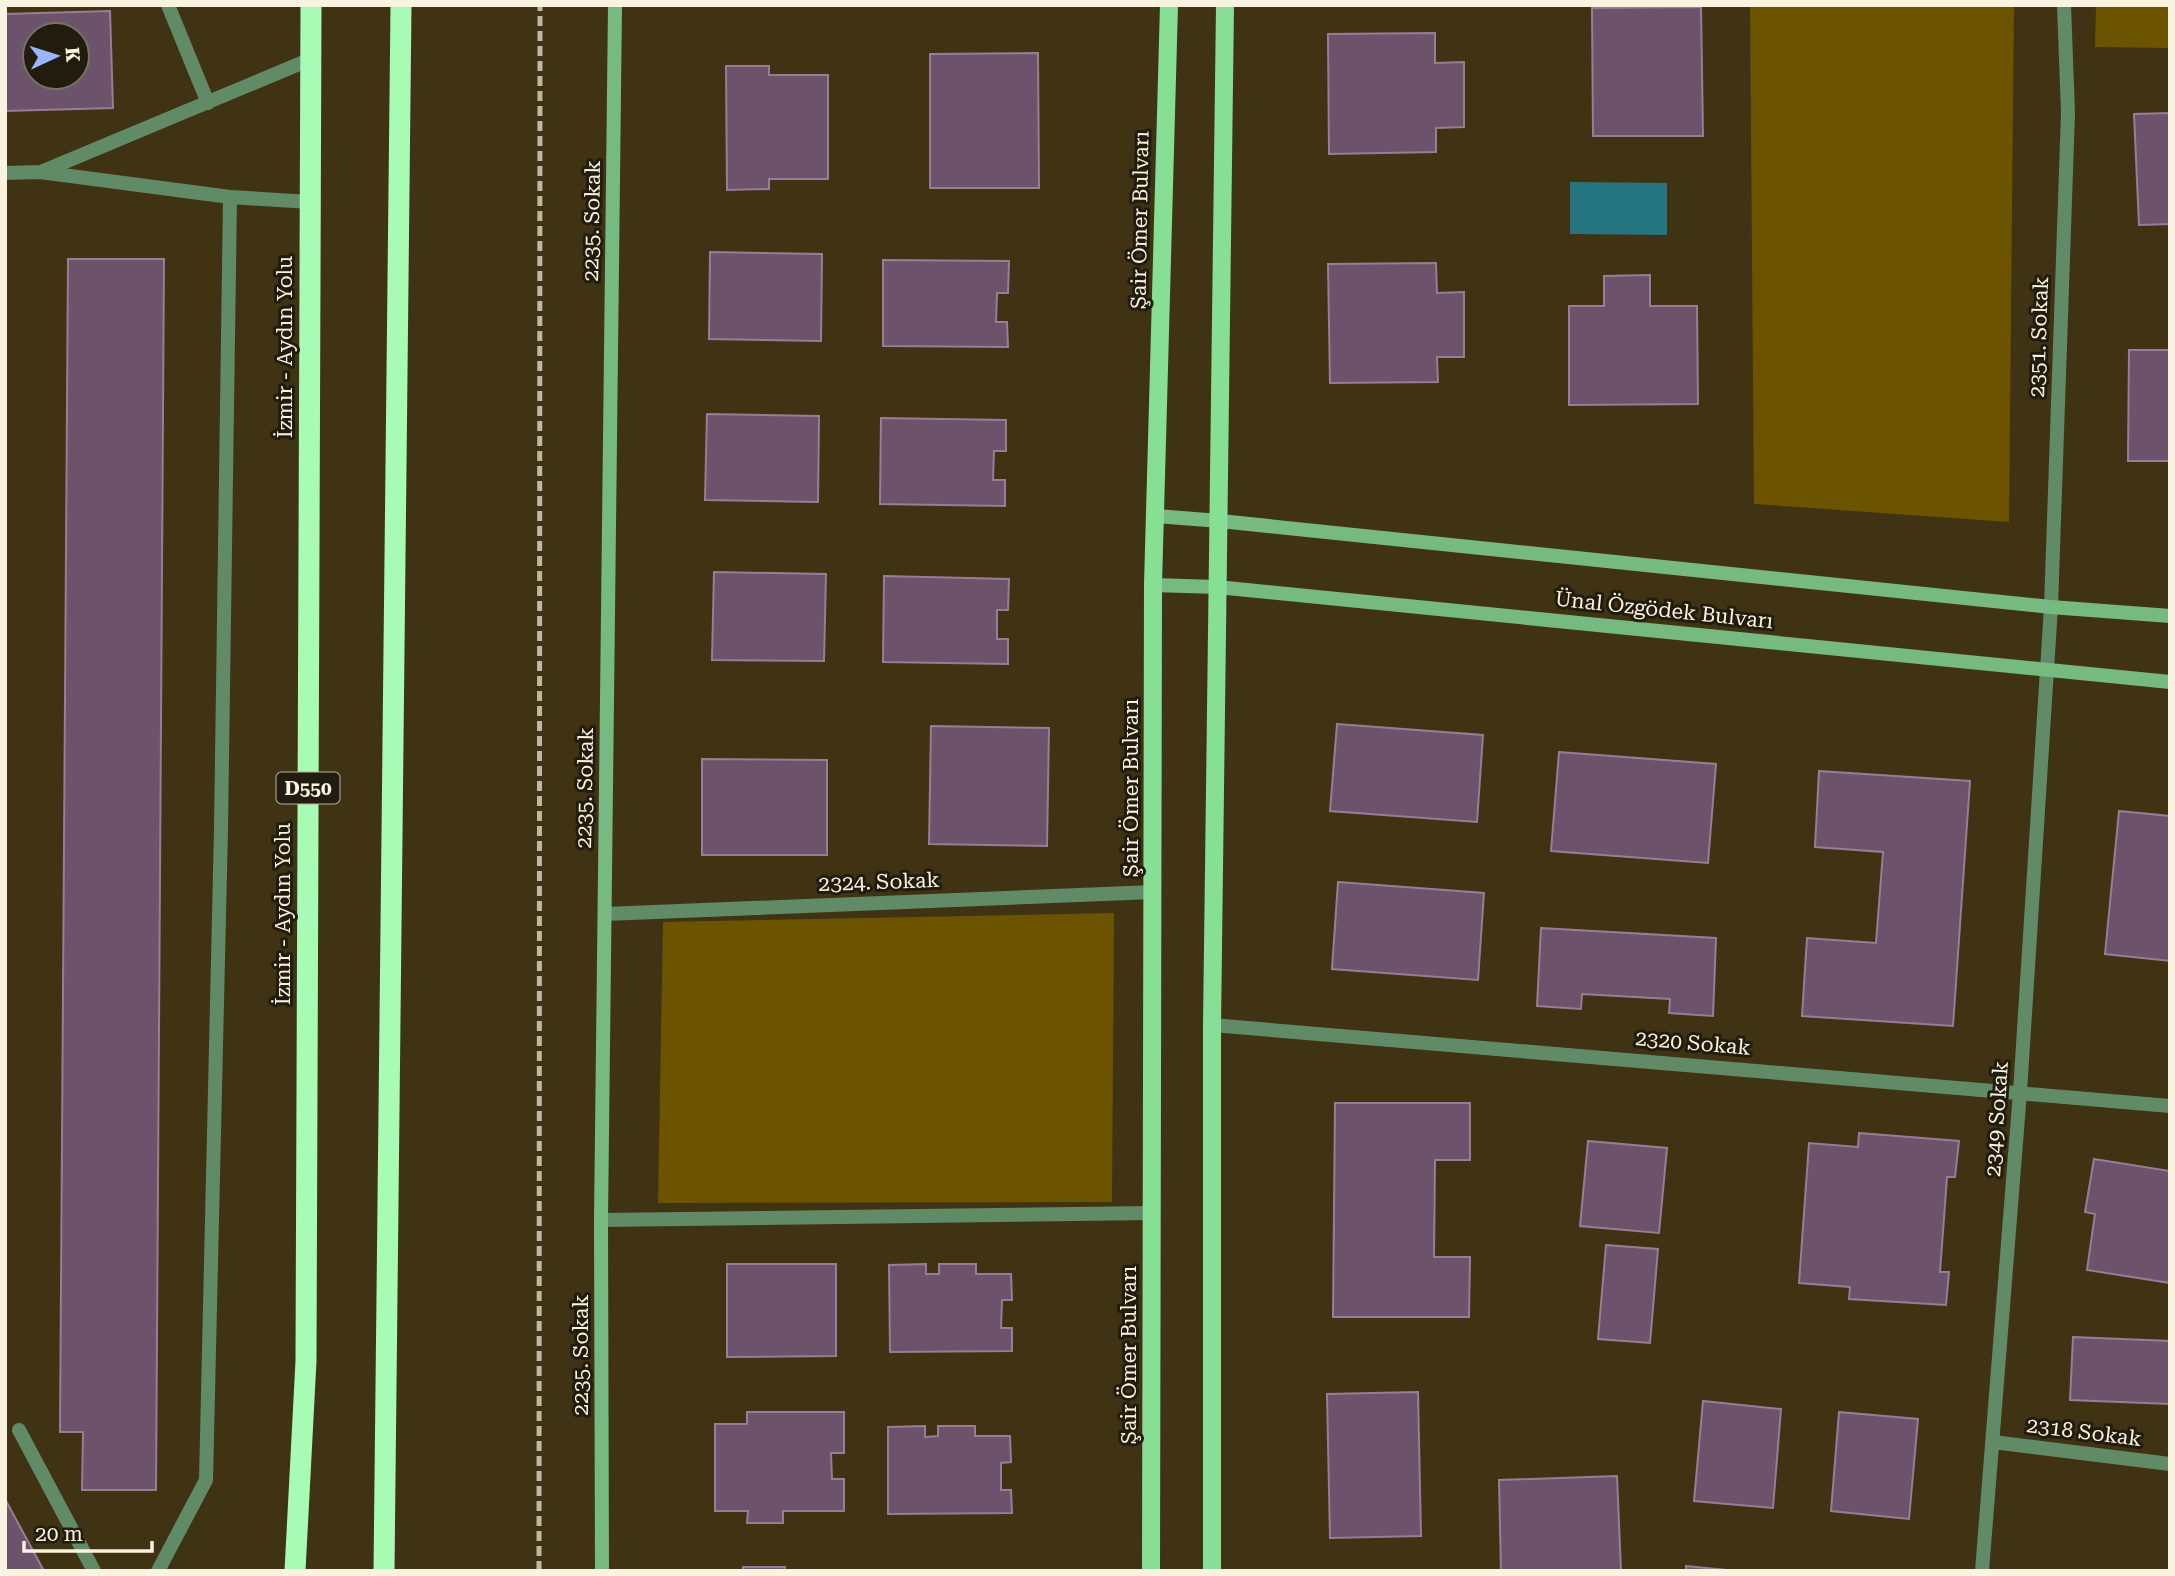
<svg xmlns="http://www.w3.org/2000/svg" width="2175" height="1576" viewBox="0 0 2175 1576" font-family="'Roboto Serif',serif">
  <rect width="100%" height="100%" fill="#403313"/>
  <path fill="#6c5300" d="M 1750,5 L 2014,5 L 2009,522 L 1754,504 Z
    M 2096,5 L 2170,5 L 2170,48 L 2095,47 Z
    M 1114,913 L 1112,1202 L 658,1203 L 663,922 Z"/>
  <path fill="#247580" d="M 1570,182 L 1667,183 L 1667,235 L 1570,234 Z"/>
  <path fill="#6c526a" stroke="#997d97" stroke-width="2" fill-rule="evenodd" d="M 1701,7 L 1703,136 L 1593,136 L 1592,8 Z
    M 110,11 L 113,108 L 5,111 L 5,14 ZM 35,35 L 77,35 L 77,77 L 35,77 Z
    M 1435,33 L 1435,63 L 1464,62 L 1464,127 L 1436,128 L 1436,152 L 1329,154 L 1328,34 Z
    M 1038,53 L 1039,188 L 930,188 L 930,54 Z
    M 726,66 L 769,66 L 769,75 L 828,75 L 828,179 L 769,179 L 769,189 L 727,190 Z
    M 2170,113 L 2170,224 L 2139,225 L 2134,114 Z
    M 710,252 L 822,254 L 821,341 L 709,339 Z
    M 68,259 L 164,259 L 156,1490 L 82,1490 L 83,1432 L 60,1432 Z
    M 883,260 L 1009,261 L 1008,293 L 997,293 L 996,322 L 1007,322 L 1008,347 L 883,346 Z
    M 1436,263 L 1437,293 L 1464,292 L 1464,357 L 1437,357 L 1438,382 L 1330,383 L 1328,264 Z
    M 1650,275 L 1650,306 L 1697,306 L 1698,404 L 1569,405 L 1569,306 L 1604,306 L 1604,276 Z
    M 2129,350 L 2170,350 L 2170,461 L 2128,461 Z
    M 707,414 L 819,416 L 818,502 L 705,500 Z
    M 881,418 L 1006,420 L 1006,451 L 994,451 L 993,480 L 1005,480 L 1005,506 L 880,504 Z
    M 714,572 L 826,574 L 824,661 L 712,660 Z
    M 884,576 L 1009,579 L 1008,610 L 997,610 L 997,639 L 1008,639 L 1008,664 L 883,662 Z
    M 1337,724 L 1483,735 L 1477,822 L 1330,811 Z
    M 931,726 L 1049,728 L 1047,846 L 929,844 Z
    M 1559,752 L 1716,764 L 1708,863 L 1551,851 Z
    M 702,759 L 827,760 L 827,855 L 702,855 Z
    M 1819,771 L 1970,781 L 1953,1026 L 1802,1016 L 1807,938 L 1876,943 L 1883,852 L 1815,847 Z
    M 2119,811 L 2170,816 L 2170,961 L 2105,954 Z
    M 1338,882 L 1484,893 L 1478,980 L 1332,969 Z
    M 1541,928 L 1716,938 L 1713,1016 L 1669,1013 L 1670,999 L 1582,994 L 1581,1009 L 1537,1006 Z
    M 1335,1103 L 1470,1103 L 1470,1160 L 1435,1160 L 1434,1257 L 1470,1257 L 1469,1317 L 1333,1317 Z
    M 1859,1133 L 1959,1141 L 1955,1177 L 1947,1177 L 1940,1272 L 1949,1272 L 1946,1305 L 1849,1299 L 1850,1287 L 1799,1283 L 1809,1143 L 1858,1147 Z
    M 1588,1141 L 1667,1148 L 1659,1233 L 1580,1226 Z
    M 2094,1159 L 2170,1171 L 2170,1283 L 2087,1270 L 2095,1214 L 2085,1212 Z
    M 1606,1245 L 1658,1249 L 1650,1343 L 1598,1339 Z
    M 727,1264 L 836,1264 L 836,1356 L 727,1357 Z
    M 926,1264 L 926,1274 L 939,1274 L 939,1264 L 976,1264 L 976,1274 L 1011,1274 L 1012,1300 L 1002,1300 L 1001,1328 L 1012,1328 L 1012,1351 L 890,1352 L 889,1265 Z
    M 2073,1337 L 2170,1341 L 2170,1404 L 2070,1400 Z
    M 1418,1392 L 1421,1536 L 1330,1538 L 1327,1394 Z
    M 1703,1401 L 1781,1409 L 1773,1508 L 1694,1501 Z
    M 747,1412 L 844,1412 L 844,1453 L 831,1453 L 832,1479 L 844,1479 L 844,1511 L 783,1511 L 783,1523 L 747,1523 L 748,1511 L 715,1511 L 715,1424 L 747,1424 Z
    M 1839,1412 L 1918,1419 L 1909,1519 L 1831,1511 Z
    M 925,1426 L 925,1437 L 938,1436 L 938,1426 L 975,1426 L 975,1436 L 1010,1436 L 1011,1462 L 1001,1463 L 1001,1490 L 1011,1490 L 1012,1513 L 888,1514 L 888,1427 Z
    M 1617,1476 L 1621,1571 L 1501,1571 L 1499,1480 Z
    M 5,1499 L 44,1571 L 5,1571 Z
    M 1686,1566 L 1737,1571 L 1686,1571 Z
    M 743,1567 L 785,1567 L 784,1571 L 743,1571 Z"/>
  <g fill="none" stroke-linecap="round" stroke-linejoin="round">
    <path stroke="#618a67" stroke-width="14" d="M 168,5 L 208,103
      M 41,172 L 311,59
      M 5,173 L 40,172 L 230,197 L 310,202
      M 19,1430 L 94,1571
      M 158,1571 L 206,1480 L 221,829 L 230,197"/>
    <path stroke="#618a67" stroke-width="14" d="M 605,914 L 1154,892
      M 1212,1025 L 2170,1106
      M 601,1220 L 1152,1213
      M 1993,1442 L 2170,1464
      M 1982,1571 L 2020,1092 L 2051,607 L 2068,113 L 2064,5"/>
    <path stroke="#77ba81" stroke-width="14" d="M 1156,516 L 1220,521 L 2051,607 L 2170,616
      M 1153,585 L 1217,587 L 2170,682
      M 602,1571 L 601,1220 L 615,5"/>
    <path stroke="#87df95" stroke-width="18" d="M 1151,1571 L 1153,585 L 1169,5
      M 1212,1571 L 1212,1025 L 1225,5"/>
    <path stroke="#a8fbb4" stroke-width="21" d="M 295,1571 L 306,1361 L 311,5
      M 384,1571 L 401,5"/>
    <path stroke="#c1b8a1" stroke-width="5" stroke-dasharray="10 5" stroke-linecap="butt" d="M 539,1571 L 540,5"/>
  </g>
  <g text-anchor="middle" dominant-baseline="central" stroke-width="6" stroke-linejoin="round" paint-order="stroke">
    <rect fill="#221c0e" stroke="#b9b2a1" stroke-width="2" x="276.5" y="772.5" width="63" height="31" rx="5"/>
    <g font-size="19" font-weight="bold" fill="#faf3e0">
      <text x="308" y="788">D550</text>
    </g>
    <g font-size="21" fill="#faf3e0" stroke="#221c0e">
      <text transform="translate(1140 220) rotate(-89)">Şair Ömer Bulvarı</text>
      <text transform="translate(592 221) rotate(-89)">2235. Sokak</text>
      <text transform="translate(2039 337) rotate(-88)">2351. Sokak</text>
      <text transform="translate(285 347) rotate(-90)">İzmir - Aydın Yolu</text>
      <text transform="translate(1664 610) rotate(6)">Ünal Özgödek Bulvarı</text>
      <text transform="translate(585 788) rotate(-89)">2235. Sokak</text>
      <text transform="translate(1131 788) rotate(-90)">Şair Ömer Bulvarı</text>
      <text transform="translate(879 882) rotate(-2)">2324. Sokak</text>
      <text transform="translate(283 914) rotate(-90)">İzmir - Aydın Yolu</text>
      <text transform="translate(1693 1043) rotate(5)">2320 Sokak</text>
      <text transform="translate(1997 1119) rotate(-86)">2349 Sokak</text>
      <text transform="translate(581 1355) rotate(-90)">2235. Sokak</text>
      <text transform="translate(1129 1355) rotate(-90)">Şair Ömer Bulvarı</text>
      <text transform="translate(2084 1432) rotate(7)">2318 Sokak</text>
    </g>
  </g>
  <rect width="2175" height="1576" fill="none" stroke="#faf3e0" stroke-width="14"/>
  <g transform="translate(56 56) rotate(86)"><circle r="33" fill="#221c0e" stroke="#787262" stroke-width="2"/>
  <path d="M0-5L12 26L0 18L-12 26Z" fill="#9ab5fd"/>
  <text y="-10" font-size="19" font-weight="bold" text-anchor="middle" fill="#faf3e0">K</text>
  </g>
  <path d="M24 1541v10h128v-10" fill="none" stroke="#faf3e0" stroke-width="3.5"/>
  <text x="35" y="1541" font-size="21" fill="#faf3e0" stroke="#221c0e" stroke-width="5" paint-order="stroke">20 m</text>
</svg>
